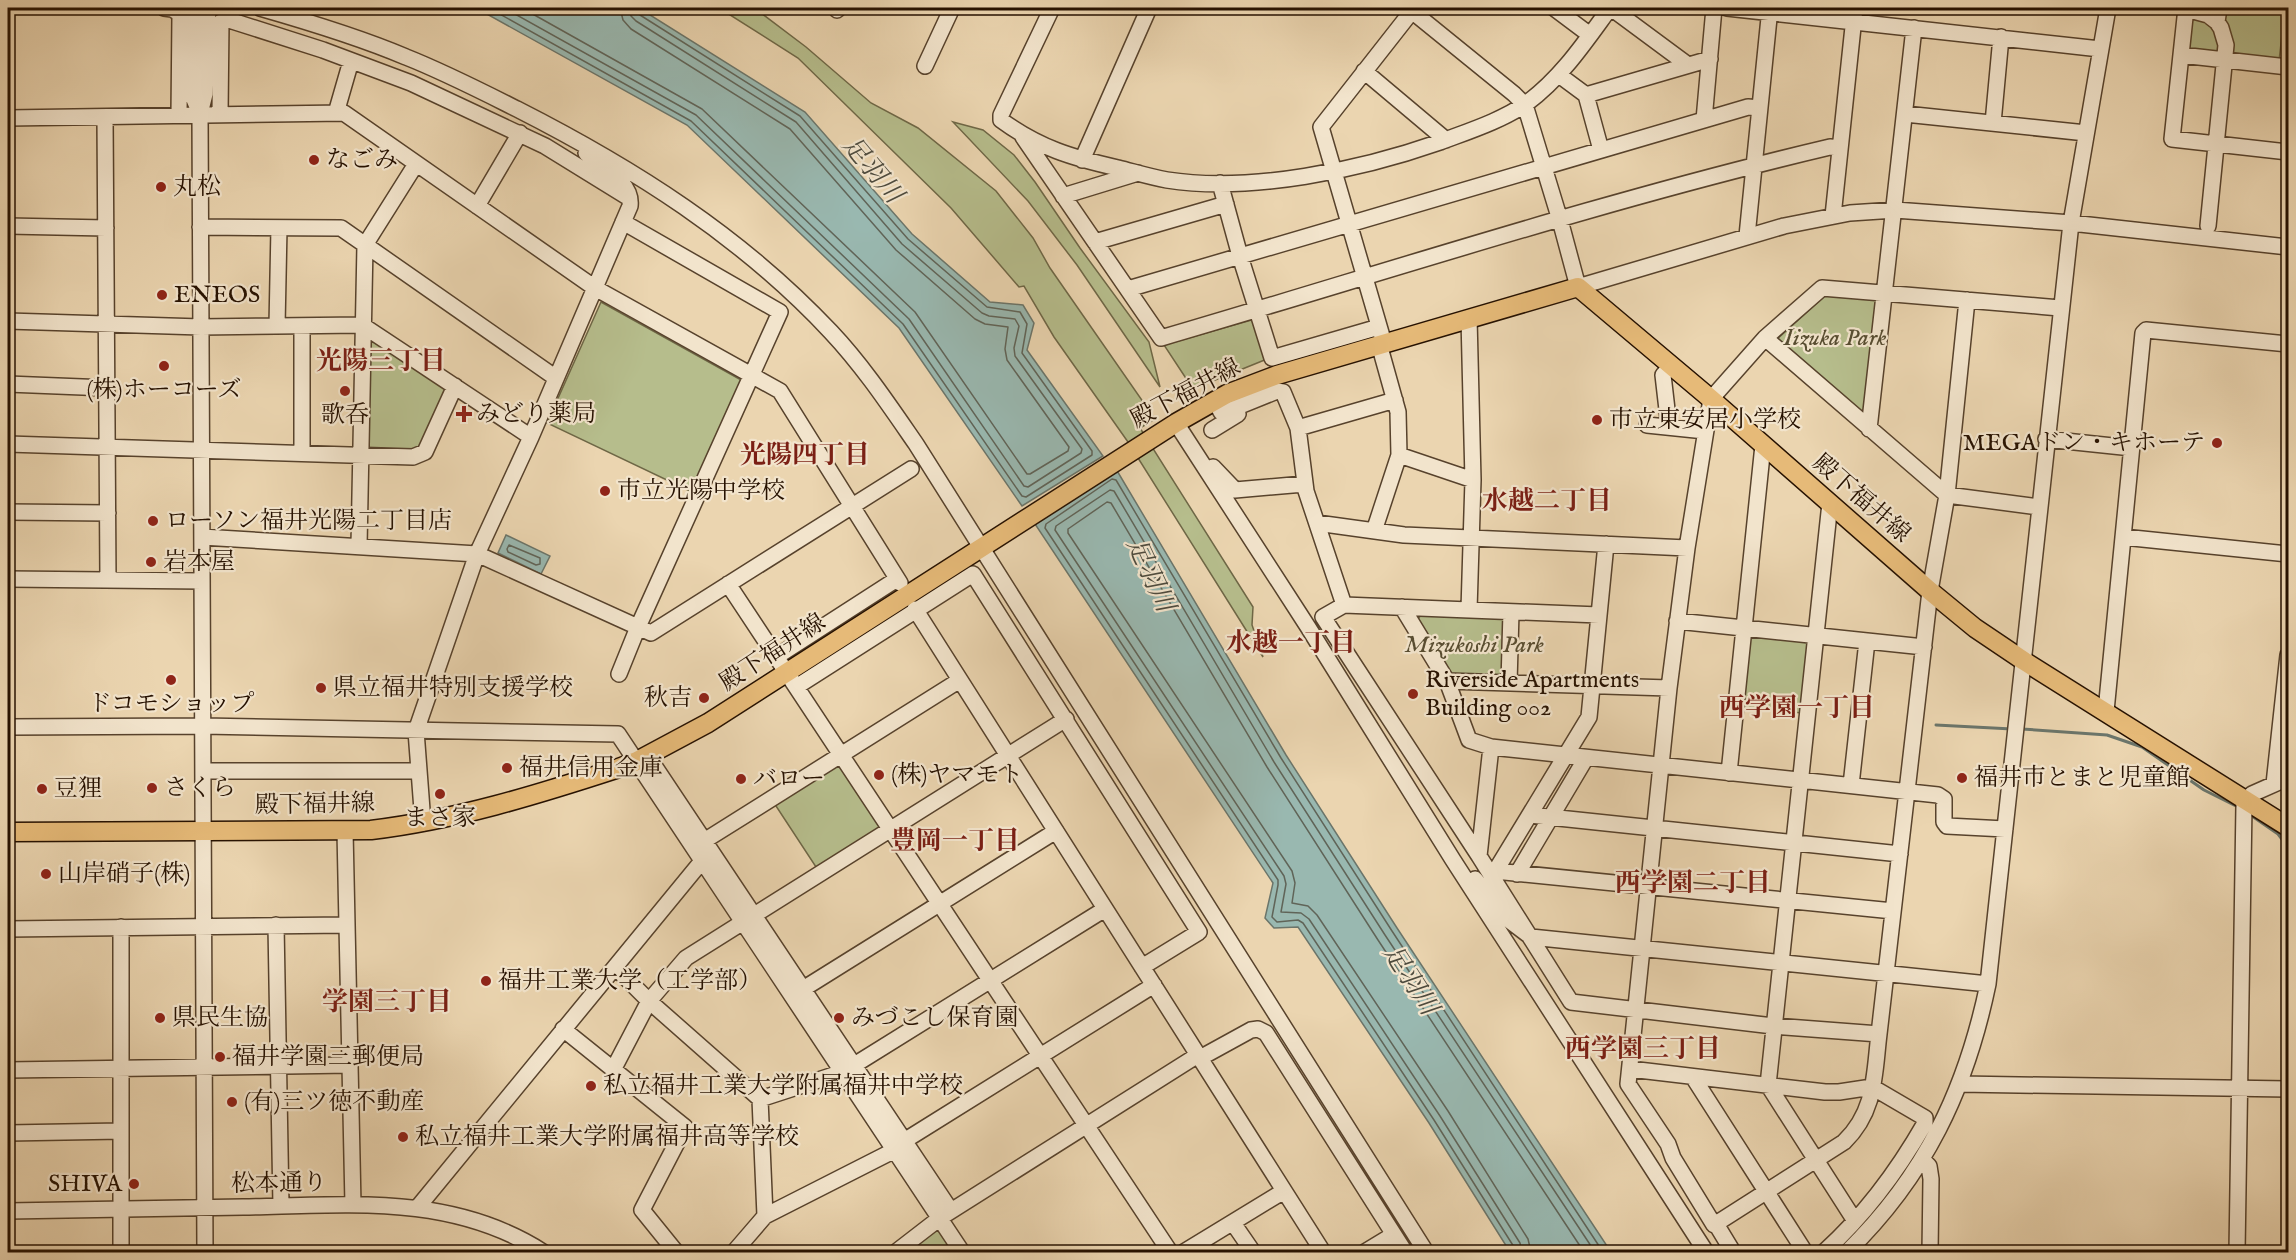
<svg xmlns="http://www.w3.org/2000/svg" width="2296" height="1260" viewBox="0 0 2296 1260" font-family="'IM FELL English','Noto Serif JP',serif">
  <rect width="100%" height="100%" fill="#ebd5b0"/>
  <filter id="stains"><feTurbulence type="fractalNoise" baseFrequency=".00333" numOctaves="4"/><feColorMatrix values="0 0 0 0 .2 0 0 0 0 .09 0 0 0 0 .02 0 0 0 .5 -.17"/></filter>
  <radialGradient id="worn" r=".72"><stop offset=".6" stop-color="#630" stop-opacity="0"/><stop offset="1" stop-color="#630" stop-opacity=".3"/></radialGradient>
  <path fill="#b6bd8c" stroke="#6e6746" stroke-width="1.5" d="M 719,8 L 753,8 L 757,10 L 806,47 L 871,103 L 918,128 L 996,191 L 1033,238 L 1050,268 L 1155,419 L 1140,428 L 1253,607 L 1252,625 L 1263,657 L 1128,442 L 1054,337 L 1024,286 L 1019,287 L 951,208 L 798,58 Z
    M 2190,8 L 2285,8 L 2279,61 L 2185,51 Z
    M 953,122 L 983,130 L 1014,155 L 1035,182 L 1080,248 L 1149,342 L 1160,387 L 1077,265 L 1028,201 Z
    M 1828,293 L 1878,297 L 1865,415 L 1776,340 Z
    M 601,302 L 743,381 L 692,492 L 547,423 Z
    M 1255,319 L 1267,359 L 1193,389 L 1164,345 Z
    M 371,337 L 445,386 L 447,391 L 421,448 L 414,452 L 367,449 Z
    M 1423,612 L 1507,616 L 1504,677 L 1451,675 L 1418,619 Z
    M 1751,633 L 1810,639 L 1802,713 L 1740,707 Z
    M 839,764 L 881,826 L 880,831 L 821,867 L 816,867 L 776,806 L 776,800 Z
    M 942,1222 L 962,1252 L 902,1252 Z"/>
  <path fill="#99b8b0" stroke="#6b756a" stroke-width="1.5" d="M 476,8 L 639,8 L 805,112 L 912,234 L 990,302 L 1023,305 L 1034,323 L 1027,350 L 1103,456 L 1022,506 L 899,328 L 687,125 Z
    M 1116,469 L 1286,755 L 1397,928 L 1611,1252 L 1510,1252 L 1429,1123 L 1298,927 L 1274,928 L 1265,918 L 1273,883 L 1035,524 Z
    M 506,535 L 550,556 L 541,574 L 498,553 Z"/>
  <g fill="none" stroke-linecap="round" stroke-linejoin="round">
    <path stroke="#606458" stroke-width="1.5" d="M 489,8 L 691,121 L 903,324 L 1022,496 L 1026,497 L 1092,455 L 1092,451 L 1022,353 L 1027,324 L 1020,312 L 987,307 L 908,239 L 800,116 L 640,15 L 637,8
      M 504,8 L 696,115 L 909,319 L 1024,486 L 1028,487 L 1081,453 L 1082,449 L 1015,356 L 1014,348 L 1019,326 L 1015,319 L 989,316 L 982,313 L 902,244 L 796,122 L 636,21 L 631,16 L 629,8
      M 522,8 L 702,109 L 915,312 L 1027,474 L 1030,474 L 1068,451 L 1069,447 L 1007,360 L 1005,349 L 1008,327 L 985,324 L 975,319 L 896,250 L 790,129 L 631,29 L 623,20 L 620,8
      M 509,545 L 540,558 L 540,564 L 536,565 L 508,552 L 507,549 Z
      M 1515,1252 L 1514,1247 L 1434,1120 L 1303,923 L 1298,920 L 1277,922 L 1272,917 L 1278,885 L 1278,880 L 1045,528 L 1046,524 L 1112,479 L 1116,480 L 1281,758 L 1392,931 L 1603,1252
      M 1522,1252 L 1520,1243 L 1440,1116 L 1309,919 L 1301,913 L 1281,912 L 1286,884 L 1284,876 L 1055,530 L 1056,526 L 1110,490 L 1114,491 L 1274,762 L 1385,935 L 1595,1252
      M 1531,1252 L 1528,1239 L 1448,1111 L 1317,915 L 1308,906 L 1292,903 L 1295,883 L 1292,871 L 1068,533 L 1068,529 L 1107,502 L 1111,503 L 1267,767 L 1378,940 L 1584,1252"/>
    <path stroke="#6b756a" stroke-width="3" d="M 1936,725 L 2012,729
      M 2022,729 L 2107,735 L 2142,747 L 2204,790 L 2238,807
      M 2249,814 L 2278,834 L 2288,847"/>
    <defs>
      <path id="minor" d="M 164,8 L 172,9 L 184,16
        M 194,8 L 193,97 L 200,114
        M 260,8 C 309,22 359,37 406,57 C 444,72 481,91 517,109 C 633,168 741,236 831,332 C 863,366 889,405 916,444 L 1426,1252
        M 1052,8 L 1001,115 L 1001,120 C 1039,148 1073,158 1118,168 C 1134,172 1150,177 1167,180 C 1251,193 1360,170 1440,142 C 1469,131 1501,121 1527,103 C 1562,77 1585,42 1610,8
        M 1408,8 L 1514,94 L 1525,105 L 1560,220 L 1578,287 L 1784,226 L 1850,213 L 1895,210 L 2071,223 L 2108,8
        M 1554,8 L 1590,35
        M 1611,8 L 1688,65
        M 1727,8 L 2100,49
        M 2186,8 L 2172,139 L 2288,152
        M 2186,9 L 2208,15 L 2217,22
        M 837,10 L 839,8
        M 2181,55 L 2288,67
        M 925,66 L 952,8
        M 1364,71 L 1446,140
        M 1559,75 L 1586,95 L 1601,150
        M 1586,95 L 1710,59
        M 336,113 L 351,61
        M 220,114 L 221,22 L 229,20 L 323,50 L 411,83 L 545,146 L 626,196
        M 1905,114 L 2086,133
        M 179,115 L 180,15
        M 105,117 L 108,580
        M 8,118 L 344,113 L 595,288 L 780,391 L 900,583
        M 1704,120 L 1714,8
        M 1993,123 L 2001,37
        M 1023,137 L 1161,338 C 1383,273 1605,200 1830,147 L 1840,148
        M 1082,160 L 1149,8
        M 1220,183 L 1240,256 L 1272,358 L 1379,327
        M 1063,196 L 1138,173
        M 477,206 L 520,133
        M 1833,216 L 1855,8
        M 8,226 L 106,228
        M 2208,226 L 2226,45 L 2221,28 L 2217,22 L 2219,8
        M 200,227 L 341,228 L 556,378
        M 1747,236 L 1770,8
        M 1095,242 L 1226,204
        M 1128,289 L 1748,107 L 1759,108
        M 1967,300 L 1947,495 L 1930,591 L 1879,1034 C 1874,1075 1876,1111 1844,1142 L 1714,1225 L 1673,1158 L 1668,1144 L 1628,1084 L 1669,688 L 1687,548 L 1711,399 L 1765,338 L 1822,288 C 1902,295 1981,301 2060,308
        M 8,321 L 201,327 L 362,325 L 531,437
        M 277,326 L 279,228
        M 302,326 L 302,453
        M 1765,338 L 1947,495 L 2039,507
        M 1384,343 L 1321,127 L 1412,11
        M 8,384 L 107,388
        M 1215,401 L 1221,412 L 1225,412 L 1277,391 L 1283,392 L 1298,428 L 1306,491 L 1344,605
        M 1176,423 L 1308,627 L 1453,860 L 1706,1252
        M 1647,425 L 1705,431
        M 1669,427 L 1663,375 L 1671,366
        M 1298,428 L 1395,400
        M 1869,429 L 1914,28
        M 1212,430 L 1238,414
        M 2046,439 L 2132,448
        M 8,444 L 413,457 L 425,452 L 455,386
        M 1399,455 L 1473,480
        M 1213,467 L 1235,490 L 1304,484
        M 1830,503 L 1768,1085 L 1855,1221
        M 8,512 L 108,513
        M 1317,523 L 1404,535 L 1687,548
        M 1374,531 L 1399,455 L 1398,412 L 1379,344
        M 202,537 L 477,554 L 651,633 L 911,469
        M 2123,537 L 2288,554
        M 359,546 L 365,245 L 416,164
        M 8,579 L 202,581
        M 728,584 L 1170,1252
        M 1402,607 L 1447,681 L 1469,740 L 1491,747
        M 915,609 L 1323,1252
        M 1469,610 L 1473,480 L 1469,318
        M 1677,621 L 1924,647
        M 776,657 L 897,579
        M 619,674 L 638,627 L 780,312 L 623,222
        M 1447,681 L 1669,688
        M 1509,683 L 1511,612
        M 796,687 L 973,574 L 1199,932 L 1142,967
        M 2106,711 L 2143,333 L 2146,330 L 2288,344
        M 8,727 L 203,726 L 618,734 L 962,1252
        M 647,755 L 951,1211
        M 203,771 L 419,771
        M 1729,773 L 1763,445
        M 2274,784 L 2288,655
        M 1851,785 L 1867,641
        M 1530,815 L 1900,854
        M 423,823 L 416,731 L 477,554 L 531,437 L 630,206 C 633,182 602,167 586,153
        M 345,831 L 353,1205
        M 704,841 L 960,680
        M 1479,856 L 1323,617 L 1344,605 L 1599,615
        M 1495,871 L 1893,911
        M 1517,874 L 1586,758
        M 1493,875 L 1589,717 L 1606,544
        M 1475,879 L 1510,921 L 1531,937 L 1988,984
        M 276,925 L 281,1206
        M 121,927 L 121,1252
        M 8,929 L 347,925
        M 615,967 L 649,1001 L 760,1099 L 765,1216
        M 803,989 L 1056,831
        M 563,1029 L 685,1127 L 642,1210 L 676,1252
        M 1879,1034 L 1773,1026 L 1571,1002 L 1479,856 L 1491,747 L 1938,795 L 1944,799 L 1944,822 L 1947,826 L 2005,829
        M 1200,1058 L 1251,1030 L 1258,1029 L 1266,1033 L 1405,1252
        M 1630,1069 L 1825,1092 L 1839,1092 L 1872,1087 L 1925,1118 L 1925,1123 C 1897,1172 1866,1214 1824,1252
        M 8,1070 L 350,1065
        M 613,1070 L 649,1001 L 686,958 L 1066,719
        M 1693,1077 L 1805,1252
        M 1960,1084 L 2288,1089
        M 760,1099 L 843,1072 L 1105,909
        M 8,1133 L 121,1131
        M 904,1141 L 1154,985
        M 1923,1160 L 1929,1166 L 1931,1179 L 1930,1252
        M 418,1207 L 702,861
        M 8,1211 C 86,1210 165,1208 243,1207 C 347,1205 451,1193 543,1252
        M 1233,1223 L 1253,1252
        M 1716,1224 L 1733,1252
        M 205,1252 L 200,114 L 205,94 L 208,8
        M 734,1252 L 765,1216 L 895,1150
        M 896,1252 L 940,1218 L 1198,1055
        M 1184,1252 L 1284,1191
        M 1365,1252 L 1393,1235
        M 1847,1252 C 1925,1176 1966,1090 1988,984 L 2071,223 L 2288,247
        M 2237,1252 L 2244,805 L 2252,794 L 2288,778"/>
      <path id="major" d="M 8,832 L 371,830 C 455,820 536,795 616,769 L 637,761 L 708,723 L 1176,423 L 1227,394 L 1277,375 L 1578,287 L 1711,399 L 1930,591 L 1975,628 L 2024,661 L 2288,827"/>
    </defs>
    <use href="#minor" stroke="#57422c" stroke-width="18"/>
    <use href="#major" stroke="#261100" stroke-width="21"/>
    <use href="#minor" stroke="#f2e4cc" stroke-width="15"/>
    <use href="#major" stroke="#e6ba78" stroke-width="18"/>
  </g>
  <g fill="#8f2418" stroke="#f2e4cc" stroke-width="2">
    <circle cx="314" cy="160" r="6"/>
    <circle cx="161" cy="187" r="6"/>
    <circle cx="162" cy="295" r="6"/>
    <circle cx="164" cy="366" r="6"/>
    <circle cx="345" cy="391" r="6"/>
    <path d="M461 405h6v6h6v6h-6v6h-6v-6h-6v-6h6z"/>
    <circle cx="1597" cy="420" r="6"/>
    <circle cx="2217" cy="443" r="6"/>
    <circle cx="605" cy="491" r="6"/>
    <circle cx="153" cy="521" r="6"/>
    <circle cx="151" cy="562" r="6"/>
    <circle cx="171" cy="680" r="6"/>
    <circle cx="321" cy="688" r="6"/>
    <circle cx="1413" cy="694" r="6"/>
    <circle cx="704" cy="698" r="6"/>
    <circle cx="507" cy="768" r="6"/>
    <circle cx="879" cy="775" r="6"/>
    <circle cx="1962" cy="778" r="6"/>
    <circle cx="741" cy="779" r="6"/>
    <circle cx="152" cy="788" r="6"/>
    <circle cx="42" cy="789" r="6"/>
    <circle cx="440" cy="794" r="6"/>
    <circle cx="46" cy="874" r="6"/>
    <circle cx="486" cy="981" r="6"/>
    <circle cx="160" cy="1018" r="6"/>
    <circle cx="839" cy="1018" r="6"/>
    <circle cx="220" cy="1057" r="6"/>
    <circle cx="591" cy="1086" r="6"/>
    <circle cx="232" cy="1102" r="6"/>
    <circle cx="403" cy="1137" r="6"/>
    <circle cx="134" cy="1184" r="6"/>
  </g>
  <g text-anchor="middle" dominant-baseline="central" stroke-width="4.5" stroke-linejoin="round" paint-order="stroke">
    <g font-size="24" fill="#261100" stroke="#f2e4cc" text-anchor="start">
      <text x="326" y="160">なごみ</text>
      <text x="173" y="187">丸松</text>
      <text x="174" y="295">ENEOS</text>
      <text x="164" y="390" text-anchor="middle">(株)ホーコーズ</text>
      <text x="476" y="414">みどり薬局</text>
      <text x="345" y="415" text-anchor="middle">歌呑</text>
      <text x="1609" y="420">市立東安居小学校</text>
      <text x="2205" y="443" text-anchor="end">MEGAドン・キホーテ</text>
      <text x="617" y="491">市立光陽中学校</text>
      <text x="165" y="521">ローソン福井光陽二丁目店</text>
      <text x="163" y="562">岩本屋</text>
      <text x="1425" y="680">Riverside Apartments<tspan x="1425" dy="28">Building 002</tspan></text>
      <text x="333" y="688">県立福井特別支援学校</text>
      <text x="692" y="698" text-anchor="end">秋吉</text>
      <text x="171" y="704" text-anchor="middle">ドコモショップ</text>
      <text x="519" y="768">福井信用金庫</text>
      <text x="891" y="775">(株)ヤマモト</text>
      <text x="1974" y="778">福井市とまと児童館</text>
      <text x="753" y="779">バロー</text>
      <text x="164" y="788">さくら</text>
      <text x="54" y="789">豆狸</text>
      <text x="440" y="818" text-anchor="middle">まさ家</text>
      <text x="58" y="874">山岸硝子(株)</text>
      <text x="498" y="981">福井工業大学（工学部）</text>
      <text x="172" y="1018">県民生協</text>
      <text x="851" y="1018">みづこし保育園</text>
      <text x="232" y="1057">福井学園三郵便局</text>
      <text x="603" y="1086">私立福井工業大学附属福井中学校</text>
      <text x="244" y="1102">(有)三ツ徳不動産</text>
      <text x="415" y="1137">私立福井工業大学附属福井高等学校</text>
      <text x="122" y="1184" text-anchor="end">SHIVA</text>
    </g>
    <g font-size="24" font-style="italic" fill="#584d31" stroke="#f2e4cc">
      <text x="1835" y="338">Iizuka Park</text>
      <text x="1474" y="645">Mizukoshi Park</text>
    </g>
    <g font-size="24" fill="#261100" stroke="#f2e4cc">
      <text transform="translate(1186 394) rotate(-28)">殿下福井線</text>
      <text transform="translate(1861 499) rotate(41)">殿下福井線</text>
      <text transform="translate(773 653) rotate(-33)">殿下福井線</text>
      <text transform="translate(315 805) rotate(-1)">殿下福井線</text>
      <text transform="translate(279 1184) rotate(-1)">松本通り</text>
    </g>
    <g font-size="26" font-style="italic" fill="#4e4b3e" stroke="#f2e4cc">
      <text transform="translate(872 170) rotate(50)">足羽川</text>
      <text transform="translate(1150 575) rotate(65)">足羽川</text>
      <text transform="translate(1410 980) rotate(57)">足羽川</text>
    </g>
    <g font-size="26" font-weight="bold" fill="#7a1f14" stroke="#f2e4cc">
      <text x="381" y="361">光陽三丁目</text>
      <text x="805" y="455">光陽四丁目</text>
      <text x="1547" y="501">水越二丁目</text>
      <text x="1291" y="643">水越一丁目</text>
      <text x="1797" y="708">西学園一丁目</text>
      <text x="955" y="841">豊岡一丁目</text>
      <text x="1693" y="883">西学園二丁目</text>
      <text x="387" y="1002">学園三丁目</text>
      <text x="1643" y="1049">西学園三丁目</text>
    </g>
  </g>
  <rect width="2296" height="1260" fill="none" stroke="#ebd5b0" stroke-width="30"/>
  <rect x="9" y="9" width="2278" height="1242" fill="none" stroke="#261100" stroke-width="3"/>
  <rect x="15" y="15" width="2266" height="1230" fill="none" stroke="#261100" stroke-width="1.5"/>
  <rect width="100%" height="100%" filter="url(#stains)"/>
  <rect width="100%" height="100%" fill="url(#worn)"/>
</svg>
